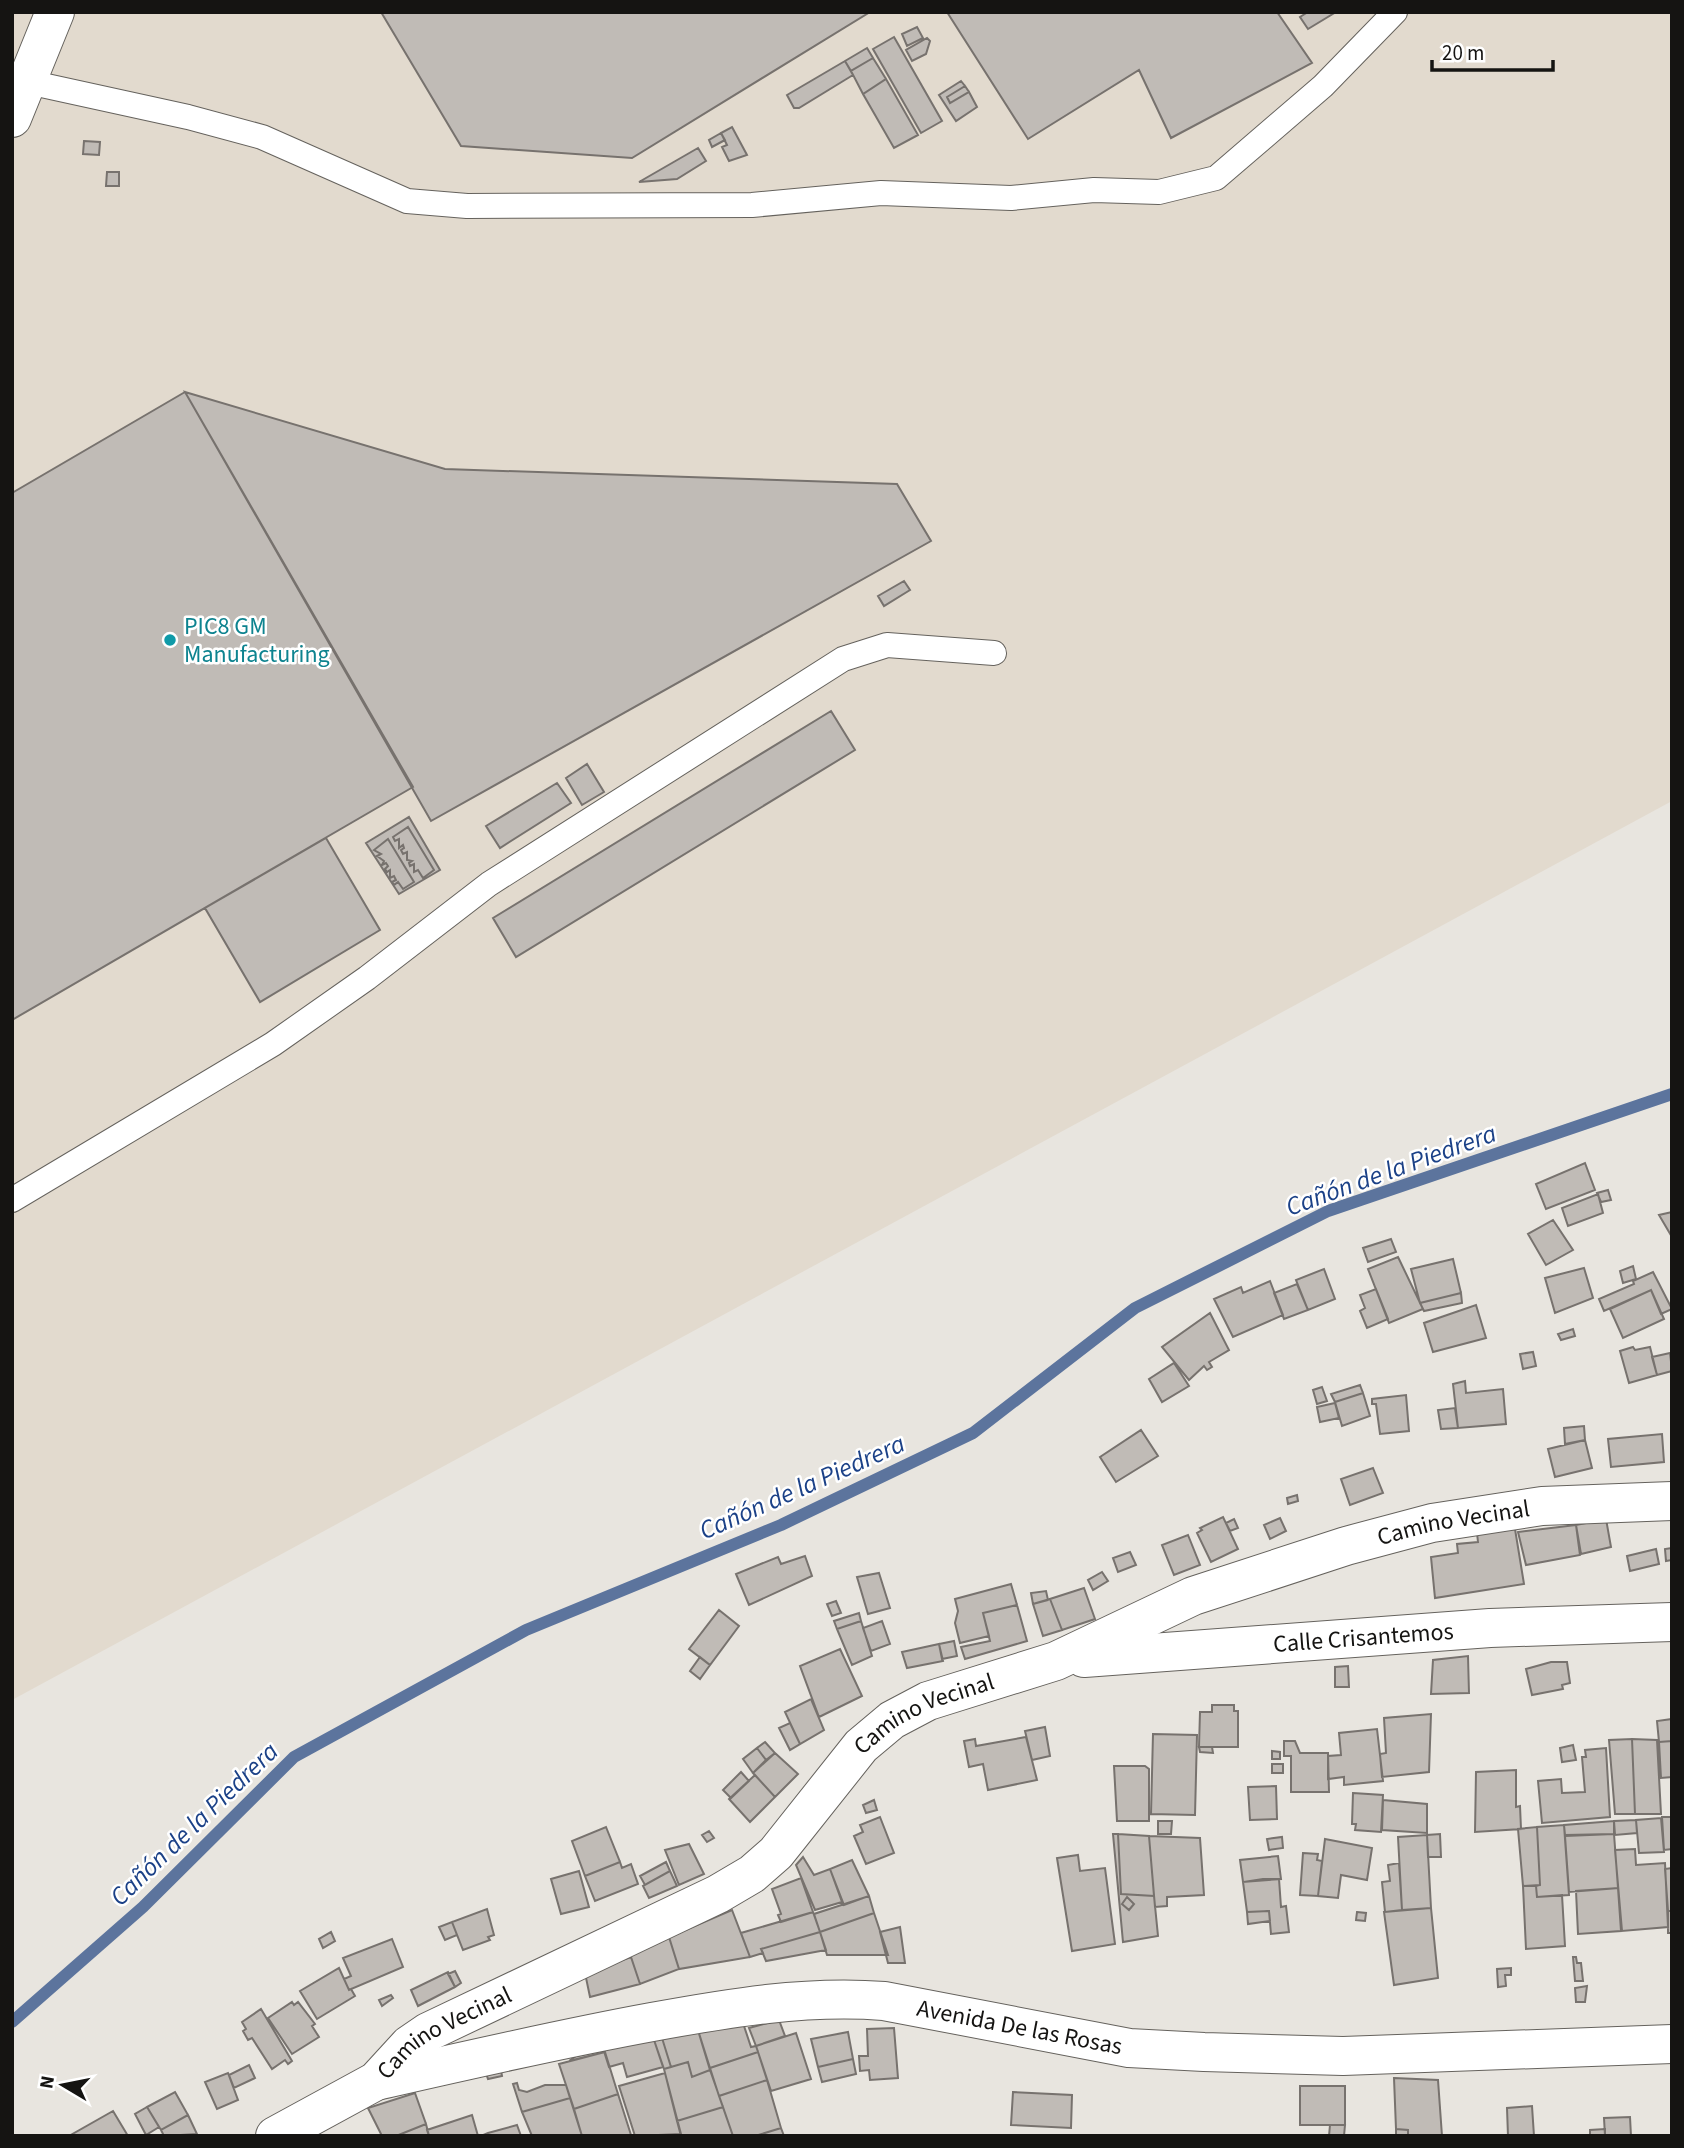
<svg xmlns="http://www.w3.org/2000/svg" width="1684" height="2148" viewBox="0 0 1684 2148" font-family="'Source Sans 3',sans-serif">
  <rect width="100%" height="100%" fill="#e8e5df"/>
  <path fill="#e2dace" d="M 12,12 L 1672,12 L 1672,801 L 12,1700 Z"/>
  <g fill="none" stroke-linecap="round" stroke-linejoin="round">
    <path stroke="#5c749d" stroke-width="12" d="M 12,2022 L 143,1907 L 294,1757 L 526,1630 L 781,1525 L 973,1433 L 1135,1308 L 1328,1211 L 1672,1094"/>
  </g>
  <path fill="#c0bbb6" stroke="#77726e" stroke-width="2" fill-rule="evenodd" d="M 381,12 L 870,12 L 632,158 L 461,146 Z
    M 947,12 L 1277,12 L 1312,63 L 1171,138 L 1139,70 L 1028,139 Z
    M 1308,12 L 1336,12 L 1308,29 L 1300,17 Z
    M 917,27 L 923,38 L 907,46 L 902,34 Z
    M 894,37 L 942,121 L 921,133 L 873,49 Z
    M 927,38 L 930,41 L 926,54 L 912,61 L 906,50 Z
    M 867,48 L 873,58 L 851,71 L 845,61 Z
    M 873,58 L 886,79 L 863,94 L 851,71 Z
    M 845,61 L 853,75 L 799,108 L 794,108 L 787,95 Z
    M 886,79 L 918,135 L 894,148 L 863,94 Z
    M 961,81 L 965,86 L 947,97 L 950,103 L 969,92 L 977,107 L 956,121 L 939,95 Z
    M 965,86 L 969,92 L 950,103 L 947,97 Z
    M 732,127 L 747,155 L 729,161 L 722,147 L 727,145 L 721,133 Z
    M 721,133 L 725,140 L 712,147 L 709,140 Z
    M 84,141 L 100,142 L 99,155 L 83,154 Z
    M 698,148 L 706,161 L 677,179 L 639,182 Z
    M 107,172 L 119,172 L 119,186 L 106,186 Z
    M 185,392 L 413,787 L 12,1020 L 12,493 Z
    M 185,392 L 445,469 L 897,484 L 931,541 L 431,821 Z
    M 904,581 L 910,590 L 884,606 L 878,596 Z
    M 831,711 L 855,750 L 516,957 L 493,918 Z
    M 587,764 L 604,792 L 582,805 L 566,778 Z
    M 557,783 L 571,803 L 500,848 L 486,826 Z
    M 409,817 L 440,870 L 399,894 L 366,843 ZM 408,827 L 434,870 L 423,878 L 418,870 L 414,872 L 414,864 L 410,866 L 409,863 L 412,861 L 407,860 L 407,852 L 403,854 L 401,850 L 404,848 L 403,845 L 399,848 L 399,839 L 395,841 L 393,837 ZM 388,839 L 414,882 L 403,889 L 398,882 L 394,885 L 392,882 L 396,880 L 394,876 L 390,878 L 390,870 L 387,872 L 385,869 L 388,866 L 386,863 L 382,865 L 384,861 L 377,856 L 381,854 L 374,850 Z
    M 408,827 L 434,870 L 423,878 L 418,870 L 414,872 L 414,864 L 410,866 L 409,863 L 412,861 L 407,860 L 407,852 L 403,854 L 401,850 L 404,848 L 403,845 L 399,848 L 399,839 L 395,841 L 393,837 Z
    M 326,838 L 380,930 L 260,1002 L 205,908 Z
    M 388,839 L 414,882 L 403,889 L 398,882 L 394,885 L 392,882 L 396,880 L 394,876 L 390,878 L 390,870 L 387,872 L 385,869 L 388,866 L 386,863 L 382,865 L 384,861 L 377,856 L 381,854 L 374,850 Z
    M 1585,1163 L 1595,1190 L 1546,1209 L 1536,1184 Z
    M 1608,1190 L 1611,1200 L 1601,1202 L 1597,1193 Z
    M 1598,1194 L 1603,1213 L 1568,1226 L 1562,1208 Z
    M 1672,1212 L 1672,1237 L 1659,1215 Z
    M 1553,1220 L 1573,1250 L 1546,1265 L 1528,1234 Z
    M 1391,1239 L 1396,1252 L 1368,1262 L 1363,1248 Z
    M 1398,1257 L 1423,1309 L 1389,1323 L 1368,1269 Z
    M 1453,1259 L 1461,1293 L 1420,1303 L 1411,1269 Z
    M 1633,1266 L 1636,1279 L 1623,1283 L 1620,1271 Z
    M 1584,1268 L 1593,1298 L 1555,1313 L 1545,1278 Z
    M 1324,1269 L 1335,1299 L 1308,1310 L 1296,1280 Z
    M 1653,1272 L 1672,1309 L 1661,1314 L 1651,1290 L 1604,1311 L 1599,1299 L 1634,1284 L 1633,1281 Z
    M 1270,1281 L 1283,1315 L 1233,1337 L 1214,1299 L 1241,1287 L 1243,1293 Z
    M 1297,1284 L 1308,1310 L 1284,1319 L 1274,1293 Z
    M 1376,1289 L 1388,1319 L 1367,1328 L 1360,1311 L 1365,1308 L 1360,1295 Z
    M 1651,1290 L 1664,1319 L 1623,1338 L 1610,1309 Z
    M 1461,1293 L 1462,1303 L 1424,1311 L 1420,1303 Z
    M 1476,1305 L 1486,1338 L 1433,1352 L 1424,1323 Z
    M 1210,1313 L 1229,1350 L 1209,1362 L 1212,1367 L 1207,1370 L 1204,1366 L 1189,1380 L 1162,1347 Z
    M 1573,1329 L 1575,1336 L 1561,1340 L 1558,1334 Z
    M 1633,1347 L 1635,1350 L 1650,1347 L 1657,1375 L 1629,1383 L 1620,1351 Z
    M 1533,1352 L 1536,1366 L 1523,1369 L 1520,1354 Z
    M 1670,1353 L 1672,1371 L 1657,1375 L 1652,1357 Z
    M 1174,1363 L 1189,1386 L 1162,1402 L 1149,1379 Z
    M 1465,1381 L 1466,1393 L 1503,1389 L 1506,1424 L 1458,1428 L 1453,1384 Z
    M 1360,1385 L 1363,1393 L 1335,1402 L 1331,1394 Z
    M 1322,1387 L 1327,1401 L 1317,1404 L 1313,1390 Z
    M 1363,1393 L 1370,1416 L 1342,1426 L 1335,1402 Z
    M 1406,1395 L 1409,1431 L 1380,1434 L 1376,1404 L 1372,1404 L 1372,1399 Z
    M 1335,1403 L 1339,1418 L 1320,1422 L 1317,1407 Z
    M 1455,1408 L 1458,1428 L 1441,1429 L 1438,1410 Z
    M 1584,1426 L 1585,1440 L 1565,1444 L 1564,1428 Z
    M 1141,1430 L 1158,1456 L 1116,1482 L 1100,1457 Z
    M 1662,1434 L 1664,1462 L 1611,1467 L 1608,1439 Z
    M 1585,1440 L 1592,1468 L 1555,1477 L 1548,1449 Z
    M 1373,1468 L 1383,1493 L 1350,1505 L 1341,1479 Z
    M 1297,1495 L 1298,1501 L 1288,1504 L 1287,1498 Z
    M 1223,1517 L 1238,1549 L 1211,1562 L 1197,1533 L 1202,1530 L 1200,1528 Z
    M 1280,1518 L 1286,1531 L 1270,1539 L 1264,1525 Z
    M 1234,1519 L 1238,1528 L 1230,1531 L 1226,1523 Z
    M 1606,1519 L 1611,1547 L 1581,1554 L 1576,1525 Z
    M 1576,1525 L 1580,1555 L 1526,1565 L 1518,1532 Z
    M 1515,1529 L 1524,1584 L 1435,1598 L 1431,1557 L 1458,1553 L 1457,1544 L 1478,1542 L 1477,1533 Z
    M 1188,1535 L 1200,1565 L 1174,1575 L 1162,1545 Z
    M 1672,1548 L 1672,1560 L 1666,1561 L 1665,1549 Z
    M 1656,1549 L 1659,1564 L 1630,1571 L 1627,1556 Z
    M 1130,1552 L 1136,1565 L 1118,1572 L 1113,1558 Z
    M 805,1556 L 812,1576 L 749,1605 L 736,1574 L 778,1557 L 781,1564 Z
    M 1102,1572 L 1108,1581 L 1093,1590 L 1088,1580 Z
    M 879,1573 L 890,1608 L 868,1614 L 857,1577 Z
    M 1011,1584 L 1017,1605 L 983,1613 L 989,1636 L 960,1643 L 955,1623 L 958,1611 L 955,1599 Z
    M 1084,1588 L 1095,1619 L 1062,1630 L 1050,1599 Z
    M 1046,1591 L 1048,1600 L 1033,1604 L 1031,1593 Z
    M 1050,1599 L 1062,1630 L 1043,1636 L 1033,1604 Z
    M 836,1601 L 841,1613 L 832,1616 L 827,1604 Z
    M 1017,1605 L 1027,1641 L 965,1659 L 961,1647 L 990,1641 L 983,1613 Z
    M 719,1610 L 739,1626 L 710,1665 L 689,1649 Z
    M 859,1613 L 861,1621 L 837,1629 L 834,1621 Z
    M 861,1621 L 872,1656 L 852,1665 L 837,1629 Z
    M 882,1621 L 890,1644 L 871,1651 L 863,1628 Z
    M 954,1641 L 957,1656 L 942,1659 L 939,1644 Z
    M 939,1644 L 943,1661 L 907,1668 L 902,1652 Z
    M 840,1649 L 862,1696 L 819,1717 L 800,1666 Z
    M 1468,1656 L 1469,1693 L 1431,1694 L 1433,1660 Z
    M 700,1657 L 710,1665 L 700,1679 L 690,1671 Z
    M 1551,1662 L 1567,1662 L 1570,1683 L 1562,1685 L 1563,1689 L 1532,1695 L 1526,1669 Z
    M 1348,1666 L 1349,1687 L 1335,1687 L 1335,1667 Z
    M 811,1699 L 824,1730 L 800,1744 L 785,1712 Z
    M 1212,1705 L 1234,1705 L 1234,1711 L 1238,1711 L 1238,1747 L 1199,1747 L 1200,1712 L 1212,1712 Z
    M 1431,1714 L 1429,1772 L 1382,1777 L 1380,1754 L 1386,1753 L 1384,1718 Z
    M 1672,1719 L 1672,1741 L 1659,1742 L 1657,1721 Z
    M 790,1723 L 800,1744 L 790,1750 L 779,1728 Z
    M 1045,1727 L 1050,1756 L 1032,1760 L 1025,1731 Z
    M 1377,1729 L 1383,1781 L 1344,1785 L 1344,1777 L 1328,1779 L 1328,1756 L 1341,1755 L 1339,1733 Z
    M 1153,1734 L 1197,1735 L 1195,1815 L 1151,1814 Z
    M 1026,1737 L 1037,1780 L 988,1790 L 983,1764 L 969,1767 L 964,1741 L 975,1739 L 976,1746 Z
    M 1632,1739 L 1657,1740 L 1661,1814 L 1635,1814 Z
    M 1632,1739 L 1635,1814 L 1615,1814 L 1609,1740 Z
    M 1284,1741 L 1295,1741 L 1300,1753 L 1328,1753 L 1329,1792 L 1291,1792 L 1291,1756 L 1284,1756 Z
    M 1672,1741 L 1672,1777 L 1661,1778 L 1659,1742 Z
    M 765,1742 L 775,1753 L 766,1760 L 757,1748 Z
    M 1573,1745 L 1576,1760 L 1562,1762 L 1560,1748 Z
    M 1199,1747 L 1212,1747 L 1213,1753 L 1200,1752 Z
    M 757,1748 L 766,1760 L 753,1773 L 743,1759 Z
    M 1606,1748 L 1610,1817 L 1542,1823 L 1538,1781 L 1561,1779 L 1562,1793 L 1585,1792 L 1582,1757 L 1586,1757 L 1585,1750 Z
    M 1272,1751 L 1280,1752 L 1280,1759 L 1272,1759 Z
    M 775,1753 L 798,1774 L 775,1797 L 753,1773 Z
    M 1272,1764 L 1283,1764 L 1283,1773 L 1272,1773 Z
    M 1114,1766 L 1145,1766 L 1149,1769 L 1149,1821 L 1117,1821 Z
    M 1516,1770 L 1516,1807 L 1520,1806 L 1521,1829 L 1475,1832 L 1476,1772 Z
    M 741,1772 L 749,1781 L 731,1798 L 723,1790 Z
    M 755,1775 L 775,1797 L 750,1822 L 729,1799 Z
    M 1276,1786 L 1277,1819 L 1250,1820 L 1248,1787 Z
    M 1353,1793 L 1383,1795 L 1381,1832 L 1355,1830 L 1356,1824 L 1352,1824 Z
    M 874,1800 L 877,1810 L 866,1813 L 863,1805 Z
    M 1383,1800 L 1427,1804 L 1427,1833 L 1382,1830 Z
    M 880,1817 L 894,1853 L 866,1864 L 854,1836 L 863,1832 L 860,1825 Z
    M 1662,1817 L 1672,1817 L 1672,1849 L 1664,1850 Z
    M 1661,1818 L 1664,1852 L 1639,1853 L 1636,1820 Z
    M 1636,1820 L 1637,1833 L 1615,1835 L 1614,1821 Z
    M 1158,1821 L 1172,1821 L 1171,1834 L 1158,1834 Z
    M 1614,1821 L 1614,1834 L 1565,1835 L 1564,1825 Z
    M 1564,1825 L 1569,1895 L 1537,1897 L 1536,1886 L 1540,1885 L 1537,1827 Z
    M 606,1827 L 620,1862 L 585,1876 L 572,1841 Z
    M 1537,1827 L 1540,1885 L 1523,1886 L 1518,1829 Z
    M 709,1831 L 714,1838 L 707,1842 L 702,1835 Z
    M 1113,1834 L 1118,1834 L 1121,1894 L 1154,1896 L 1158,1936 L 1123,1942 ZM 1127,1897 L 1134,1904 L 1129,1910 L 1122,1904 Z
    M 1118,1834 L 1149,1836 L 1154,1896 L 1121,1894 Z
    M 1440,1834 L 1441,1857 L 1428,1857 L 1427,1835 Z
    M 1614,1834 L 1618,1888 L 1569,1892 L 1565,1836 Z
    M 1427,1835 L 1431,1908 L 1402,1910 L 1398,1837 Z
    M 1149,1836 L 1200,1838 L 1204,1895 L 1167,1897 L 1167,1906 L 1155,1907 Z
    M 1282,1837 L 1283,1848 L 1269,1850 L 1267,1839 Z
    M 1325,1839 L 1372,1848 L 1367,1880 L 1341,1875 L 1338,1898 L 1318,1896 Z
    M 689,1844 L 704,1874 L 679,1885 L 665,1850 Z
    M 1635,1849 L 1636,1865 L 1665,1863 L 1668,1927 L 1622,1931 L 1615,1850 Z
    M 1303,1853 L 1318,1854 L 1317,1860 L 1322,1861 L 1318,1896 L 1300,1895 Z
    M 1078,1855 L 1080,1871 L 1105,1868 L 1115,1944 L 1072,1951 L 1057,1858 Z
    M 1278,1856 L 1281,1879 L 1243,1882 L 1240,1860 Z
    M 803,1857 L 814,1875 L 830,1869 L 842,1902 L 815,1910 L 796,1865 Z
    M 852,1860 L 869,1896 L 844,1905 L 830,1869 Z
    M 620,1862 L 622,1868 L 631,1864 L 638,1884 L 595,1901 L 585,1876 Z
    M 666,1862 L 670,1871 L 645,1885 L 640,1876 Z
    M 1399,1863 L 1402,1910 L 1385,1912 L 1382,1882 L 1390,1881 L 1388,1865 Z
    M 1672,1868 L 1672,1911 L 1668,1911 L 1665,1869 Z
    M 579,1871 L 589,1907 L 561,1914 L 551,1879 Z
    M 670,1871 L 677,1886 L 649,1898 L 643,1886 Z
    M 801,1878 L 813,1912 L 781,1922 L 778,1915 L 781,1914 L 772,1889 Z
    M 1263,1879 L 1279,1879 L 1281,1907 L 1286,1906 L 1289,1932 L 1271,1934 L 1269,1911 L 1247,1912 L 1243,1882 Z
    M 1523,1886 L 1536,1886 L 1537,1897 L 1562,1895 L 1565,1946 L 1526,1949 Z
    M 1618,1888 L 1621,1931 L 1578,1934 L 1576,1891 Z
    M 869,1896 L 874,1913 L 820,1932 L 814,1914 Z
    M 1127,1897 L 1134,1904 L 1129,1910 L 1122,1904 Z
    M 1431,1908 L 1438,1978 L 1394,1985 L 1384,1912 Z
    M 487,1909 L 494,1935 L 488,1937 L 490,1940 L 463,1950 L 452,1922 Z
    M 732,1910 L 750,1957 L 679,1969 L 669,1937 Z
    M 1269,1911 L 1270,1921 L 1248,1924 L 1247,1912 Z
    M 1668,1911 L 1672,1911 L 1672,1933 L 1668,1933 Z
    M 813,1912 L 820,1932 L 761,1949 L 763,1953 L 750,1957 L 741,1933 Z
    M 1357,1912 L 1366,1913 L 1365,1921 L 1356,1920 Z
    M 874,1913 L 888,1955 L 827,1955 L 820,1932 Z
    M 452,1922 L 457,1935 L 445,1940 L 439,1927 Z
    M 900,1927 L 905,1963 L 888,1963 L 880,1932 Z
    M 331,1932 L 335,1941 L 323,1948 L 319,1939 Z
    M 820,1932 L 826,1950 L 766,1961 L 761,1949 Z
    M 669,1937 L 679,1969 L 640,1984 L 630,1954 Z
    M 392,1939 L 403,1967 L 349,1990 L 344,1979 L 351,1976 L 343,1958 Z
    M 631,1957 L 640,1984 L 590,1997 L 585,1973 Z
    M 1573,1957 L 1576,1957 L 1577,1963 L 1581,1963 L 1583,1981 L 1575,1981 Z
    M 339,1968 L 349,1990 L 351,1989 L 355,1996 L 317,2019 L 300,1991 Z
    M 1511,1968 L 1511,1975 L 1505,1975 L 1506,1986 L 1498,1987 L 1497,1969 Z
    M 455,1971 L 461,1983 L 455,1987 L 448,1974 Z
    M 448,1972 L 455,1987 L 418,2006 L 411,1990 Z
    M 1587,1986 L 1585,2002 L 1576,2002 L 1575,1988 Z
    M 391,1995 L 393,1998 L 382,2006 L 379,2000 Z
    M 292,2002 L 294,2005 L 298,2002 L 315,2024 L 312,2026 L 319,2037 L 292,2054 L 268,2018 Z
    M 261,2009 L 292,2061 L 288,2064 L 285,2060 L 272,2069 L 252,2038 L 248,2040 L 243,2031 L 246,2029 L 242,2022 Z
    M 740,2014 L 751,2047 L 756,2046 L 758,2052 L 710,2068 L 697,2027 Z
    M 779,2020 L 785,2036 L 756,2046 L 749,2028 Z
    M 697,2027 L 710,2070 L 692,2077 L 688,2062 L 671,2067 L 662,2038 Z
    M 894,2028 L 898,2078 L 870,2080 L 869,2070 L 860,2071 L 859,2056 L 868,2056 L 867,2029 Z
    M 848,2032 L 853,2059 L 818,2067 L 811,2039 Z
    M 796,2033 L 811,2079 L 771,2091 L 756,2046 Z
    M 662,2038 L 671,2067 L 664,2069 L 654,2040 Z
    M 654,2040 L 663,2067 L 627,2077 L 623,2063 L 609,2067 L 603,2048 Z
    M 604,2050 L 605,2052 L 569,2061 L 576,2056 Z
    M 605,2052 L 618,2094 L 574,2109 L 559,2064 Z
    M 758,2052 L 767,2080 L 719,2096 L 710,2068 Z
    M 853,2059 L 856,2074 L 822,2082 L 818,2067 Z
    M 688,2062 L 692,2077 L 710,2070 L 723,2107 L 677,2121 L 664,2069 Z
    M 249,2065 L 255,2078 L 234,2088 L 229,2075 Z
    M 500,2065 L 502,2076 L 488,2079 L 485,2070 Z
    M 228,2073 L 238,2100 L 217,2109 L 205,2082 Z
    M 665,2073 L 681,2134 L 635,2136 L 619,2086 Z
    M 1394,2078 L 1438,2080 L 1442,2136 L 1408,2136 L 1408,2130 L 1396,2129 Z
    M 767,2080 L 781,2128 L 755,2136 L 733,2136 L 719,2096 Z
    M 517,2083 L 519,2090 L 527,2092 L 545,2085 L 566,2085 L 570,2098 L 522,2112 L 513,2084 Z
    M 1300,2086 L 1345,2086 L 1345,2125 L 1300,2125 Z
    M 175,2092 L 188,2115 L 161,2130 L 147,2107 Z
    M 1013,2092 L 1072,2095 L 1071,2128 L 1011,2125 Z
    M 415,2093 L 426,2124 L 396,2136 L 382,2136 L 368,2108 Z
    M 618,2094 L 631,2135 L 582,2136 L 574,2109 Z
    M 570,2098 L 582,2136 L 532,2136 L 522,2112 Z
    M 1532,2106 L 1534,2136 L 1508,2136 L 1507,2108 Z
    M 147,2107 L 159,2127 L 146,2135 L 135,2114 Z
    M 723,2107 L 733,2136 L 681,2136 L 677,2121 Z
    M 113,2111 L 128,2136 L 69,2136 Z
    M 188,2115 L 197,2134 L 164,2136 L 161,2130 Z
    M 472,2115 L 478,2136 L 429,2136 L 427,2130 Z
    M 1630,2117 L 1631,2136 L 1605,2136 L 1604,2118 Z
    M 426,2124 L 429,2136 L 396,2136 Z
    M 517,2125 L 521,2136 L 481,2136 L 488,2133 Z
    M 1330,2125 L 1345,2125 L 1344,2136 L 1329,2136 Z
    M 781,2128 L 784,2136 L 755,2136 Z
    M 1396,2129 L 1408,2130 L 1408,2136 L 1396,2136 Z
    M 1605,2129 L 1605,2136 L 1590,2136 L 1590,2130 Z"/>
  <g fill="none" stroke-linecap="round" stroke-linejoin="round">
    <defs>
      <path id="service" d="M 28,82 L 188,117 L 262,137 L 407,201 L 467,206 L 752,205 L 881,193 L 1011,198 L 1094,190 L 1159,192 L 1216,178 L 1323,86 L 1395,12
        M 12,1200 L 273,1044 L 367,978 L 489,884 L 843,659 L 887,645 L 994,653"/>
      <g id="minor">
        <path id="s1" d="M 1084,1658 L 1490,1628 L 1672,1622"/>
        <path id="s2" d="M 376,2081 C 468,2060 559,2039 652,2022 C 729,2008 805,1995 884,2001 L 1129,2048 L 1204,2052 L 1343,2056 L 1672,2044"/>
        <path id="s3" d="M 275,2136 L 376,2081 L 409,2045 L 428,2032 L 718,1894 L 752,1874 L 776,1853 L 861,1746 L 892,1720 L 928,1701 L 1056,1661 L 1193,1596 L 1346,1546 L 1432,1523 L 1542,1506 L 1672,1501"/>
      </g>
      <path id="secondary" d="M 12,118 L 55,12"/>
    </defs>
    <use href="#service" stroke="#65625d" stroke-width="26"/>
    <use href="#minor" stroke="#65625d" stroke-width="40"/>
    <use href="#secondary" stroke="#65625d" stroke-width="40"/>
    <use href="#service" stroke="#fff" stroke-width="24"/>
    <use href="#minor" stroke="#fff" stroke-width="38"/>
    <use href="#secondary" stroke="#fff" stroke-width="38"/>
  </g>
  <circle fill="#0f9aa8" stroke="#fff" stroke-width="2.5" cx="170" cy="640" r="7"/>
  <g text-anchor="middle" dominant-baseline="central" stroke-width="5" stroke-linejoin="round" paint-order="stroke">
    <g font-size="24" fill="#0d838f" stroke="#fff" text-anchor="start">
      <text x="184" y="626">PIC8 GM<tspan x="184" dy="28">Manufacturing</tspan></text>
    </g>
    <g font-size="24" fill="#151412" stroke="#fff">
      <text stroke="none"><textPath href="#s3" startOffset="1354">Camino Vecinal</textPath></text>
      <text stroke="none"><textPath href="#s1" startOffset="280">Calle Crisantemos</textPath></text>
      <text stroke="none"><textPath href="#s3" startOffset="788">Camino Vecinal</textPath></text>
      <text stroke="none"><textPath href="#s2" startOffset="654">Avenida De las Rosas</textPath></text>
      <text stroke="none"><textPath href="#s3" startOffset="200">Camino Vecinal</textPath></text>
    </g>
    <g font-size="26" font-style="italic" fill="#1b4187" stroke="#fff">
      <text transform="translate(1391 1170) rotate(-20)">Cañón de la Piedrera</text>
      <text transform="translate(802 1487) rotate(-24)">Cañón de la Piedrera</text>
      <text transform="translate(194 1824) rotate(-44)">Cañón de la Piedrera</text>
    </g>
  </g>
  <rect width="1684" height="2148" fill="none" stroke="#151412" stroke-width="28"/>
  <g transform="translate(63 2085) rotate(280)" stroke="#ffffff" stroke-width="5" paint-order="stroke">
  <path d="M0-5L12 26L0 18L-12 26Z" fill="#151412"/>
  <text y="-10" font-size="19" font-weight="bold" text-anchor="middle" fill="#151412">N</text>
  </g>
  <path d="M1432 60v10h121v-10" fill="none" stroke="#151412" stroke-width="3.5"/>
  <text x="1442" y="60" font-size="21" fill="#151412" stroke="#ffffff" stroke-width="5" paint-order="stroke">20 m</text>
</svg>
